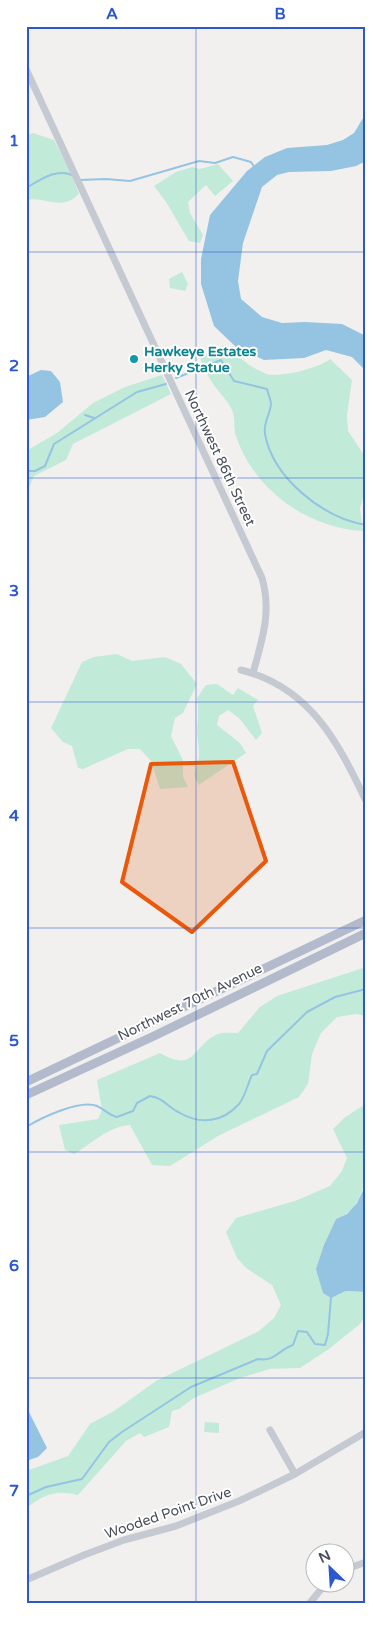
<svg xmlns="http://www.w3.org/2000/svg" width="392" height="1630" viewBox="0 0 392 1630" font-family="'Varela Round',sans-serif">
  <rect width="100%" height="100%" fill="#f1f0ef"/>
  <path fill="#c2ead9" d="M 33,133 L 54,140 L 70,170 L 79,194 C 61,212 45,196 26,200 L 26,136 Z
    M 218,164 L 233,181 L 215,196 L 206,185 L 188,202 L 190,213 L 203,235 L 200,243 L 189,241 L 166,202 L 154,186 L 176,172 L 192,167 L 200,169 Z
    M 182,272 L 188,284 L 185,291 L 170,288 L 169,279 Z
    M 225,345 C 238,356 250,368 267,374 C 279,378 320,368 330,359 L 352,380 L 347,415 L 348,431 L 366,458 L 366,488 L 360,508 L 363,531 C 307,528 254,490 236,436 C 233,428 236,419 232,410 C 227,399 216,390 210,379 C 206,373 203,365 200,358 Z
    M 162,375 L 171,394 L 73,444 L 66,460 L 34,476 L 26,494 L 26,451 L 57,433 L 93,403 L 125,387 Z
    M 117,654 L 132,661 L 165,657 L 181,664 L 197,684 L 183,713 L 175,718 L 171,736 L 183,760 L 183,777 L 188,787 L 160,789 L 151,761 L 140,749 L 128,749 L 83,769 L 78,768 L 72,746 L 63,742 L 51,728 L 82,662 L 94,657 Z
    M 217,684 L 233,695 L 238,688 L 258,700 L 253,706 L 262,733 L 256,740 L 239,718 L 228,710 L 219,716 L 217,725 L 240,743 L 246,753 L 199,785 C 189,771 199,767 199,755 C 199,746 197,738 197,730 C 198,719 199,710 197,698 L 206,685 Z
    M 366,967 L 366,1016 L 356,1014 L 337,1017 L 321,1033 L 312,1054 L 308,1084 L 299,1097 L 218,1136 L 170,1166 L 152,1165 L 130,1125 C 107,1127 93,1143 74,1154 L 65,1150 L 59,1125 L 98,1119 L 102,1110 L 97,1080 L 160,1053 C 196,1074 192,1045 218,1034 C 224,1032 231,1033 238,1033 L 260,1007 L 277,996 Z
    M 364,1105 L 366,1105 C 366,1140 377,1205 336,1219 L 321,1257 L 338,1295 L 346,1291 L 366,1292 L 366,1314 L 360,1324 L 329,1349 L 300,1368 L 270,1369 L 240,1378 L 194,1398 L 179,1409 L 172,1411 L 169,1427 L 144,1437 L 140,1433 L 126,1441 L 78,1495 C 55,1489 44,1495 26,1508 L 26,1471 L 68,1456 L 90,1424 L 114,1411 L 156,1381 L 259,1331 L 274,1318 L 281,1305 L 272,1285 L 246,1268 L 237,1258 L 226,1232 L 236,1218 L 295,1201 L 330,1186 L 342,1171 L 347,1158 L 333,1129 L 344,1118 Z
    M 205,1422 L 219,1423 L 219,1433 L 204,1432 Z"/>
  <path fill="#94c4e2" d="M 366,113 L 366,161 L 356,166 L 331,171 L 289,172 L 277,175 L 262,187 L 243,243 L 238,281 L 241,299 L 262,317 L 282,323 L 305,322 L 342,324 L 366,336 L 366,371 L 352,357 L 326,350 L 304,358 L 264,360 L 236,347 L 214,326 L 201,284 L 201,259 L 210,215 L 247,171 L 265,157 L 287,148 L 327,145 L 343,140 L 354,133 Z
    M 41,370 L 51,371 L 60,382 L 63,402 L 45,417 L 26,420 L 26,377 Z
    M 366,1184 L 366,1292 L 346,1291 L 331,1298 L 323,1293 L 316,1269 L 324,1245 L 336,1219 L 347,1214 L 357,1203 Z
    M 26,1406 L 47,1448 L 38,1457 L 26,1461 Z"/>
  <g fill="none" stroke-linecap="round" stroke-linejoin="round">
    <path stroke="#94c4e2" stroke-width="2" d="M 80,180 L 106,179 L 130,181 L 199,161 L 215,163 L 233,157 L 251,162 L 255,168
      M 26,188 C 40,180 56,168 72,175
      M 176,378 L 221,360 L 234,381 L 267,389 C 268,394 271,400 271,404 C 270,415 263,423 265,434 C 273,478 323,518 366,525
      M 85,415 L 94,418
      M 26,471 L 35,471 L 45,466 L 54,444 L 137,392 L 166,384
      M 26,1127 C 41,1118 80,1099 97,1106 C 104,1109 109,1115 117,1117 L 133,1111 L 137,1103 L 150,1096 C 164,1098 168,1108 180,1113 C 201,1125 223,1122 239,1104 C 245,1097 248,1083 252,1075 L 257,1074 L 267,1051 L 307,1012 L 335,997 L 366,989
      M 26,1496 L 46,1487 L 82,1479 L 109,1442 L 122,1432 L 191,1387 L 258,1359 C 275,1362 278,1350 293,1345 L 298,1331 L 307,1332 L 315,1344 L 325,1345 L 328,1334 L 331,1297"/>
    <path stroke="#c4c9d2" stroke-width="7" d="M 26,69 L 262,578 C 272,612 262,640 253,673
      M 241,670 C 310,687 338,742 366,801
      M 270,1430 L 295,1474
      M 344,1570 L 366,1562
      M 26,1580 L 84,1555 L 124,1540 L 176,1526 L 239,1501 L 295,1474 L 366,1432
      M 309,1604 L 327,1582"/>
    <path stroke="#b2bacb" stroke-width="9" d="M 26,1082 L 366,920
      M 26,1095 L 154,1036 L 366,933"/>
  </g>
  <path fill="#e8590c" fill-opacity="0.2" stroke="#e8590c" stroke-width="4" stroke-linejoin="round" d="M 233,762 L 266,861 L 192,932 L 122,882 L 151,764 Z"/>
  <path fill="none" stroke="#2d57ce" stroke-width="1" stroke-opacity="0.55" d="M 196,26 L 196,1604M 26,252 L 366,252M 26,478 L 366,478M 26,702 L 366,702M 26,928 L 366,928M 26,1152 L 366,1152M 26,1378 L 366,1378"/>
  <circle fill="#0f9aa8" stroke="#fff" stroke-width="2" cx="134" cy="359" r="5"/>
  <g text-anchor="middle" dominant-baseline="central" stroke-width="4" stroke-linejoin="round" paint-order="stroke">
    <g font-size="14" font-weight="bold" fill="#0d838f" stroke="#fff" text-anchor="start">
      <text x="144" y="351">Hawkeye Estates<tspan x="144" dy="16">Herky Statue</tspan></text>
    </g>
    <g font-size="14" fill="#494f5a" stroke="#fff">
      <text transform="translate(220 458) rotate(65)">Northwest 86th Street</text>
      <text transform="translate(190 1002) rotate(-26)">Northwest 70th Avenue</text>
      <text transform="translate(168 1513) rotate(-19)">Wooded Point Drive</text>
    </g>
  </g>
  <rect width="392" height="1630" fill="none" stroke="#ffffff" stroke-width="55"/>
  <g transform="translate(330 1568) rotate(335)"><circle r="24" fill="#ffffff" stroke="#b6b9bd"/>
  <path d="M0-4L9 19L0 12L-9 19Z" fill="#2d57ce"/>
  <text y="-8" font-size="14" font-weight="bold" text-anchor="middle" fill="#494f5a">N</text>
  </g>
  <rect x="28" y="28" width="336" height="1574" fill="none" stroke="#2d57ce" stroke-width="2"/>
  <g font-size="16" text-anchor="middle" font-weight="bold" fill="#2d57ce">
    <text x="112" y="19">A</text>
    <text x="280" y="19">B</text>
    <text x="14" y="146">1</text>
    <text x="14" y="371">2</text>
    <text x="14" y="596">3</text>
    <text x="14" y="821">4</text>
    <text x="14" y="1046">5</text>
    <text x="14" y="1271">6</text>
    <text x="14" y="1496">7</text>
  </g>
</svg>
